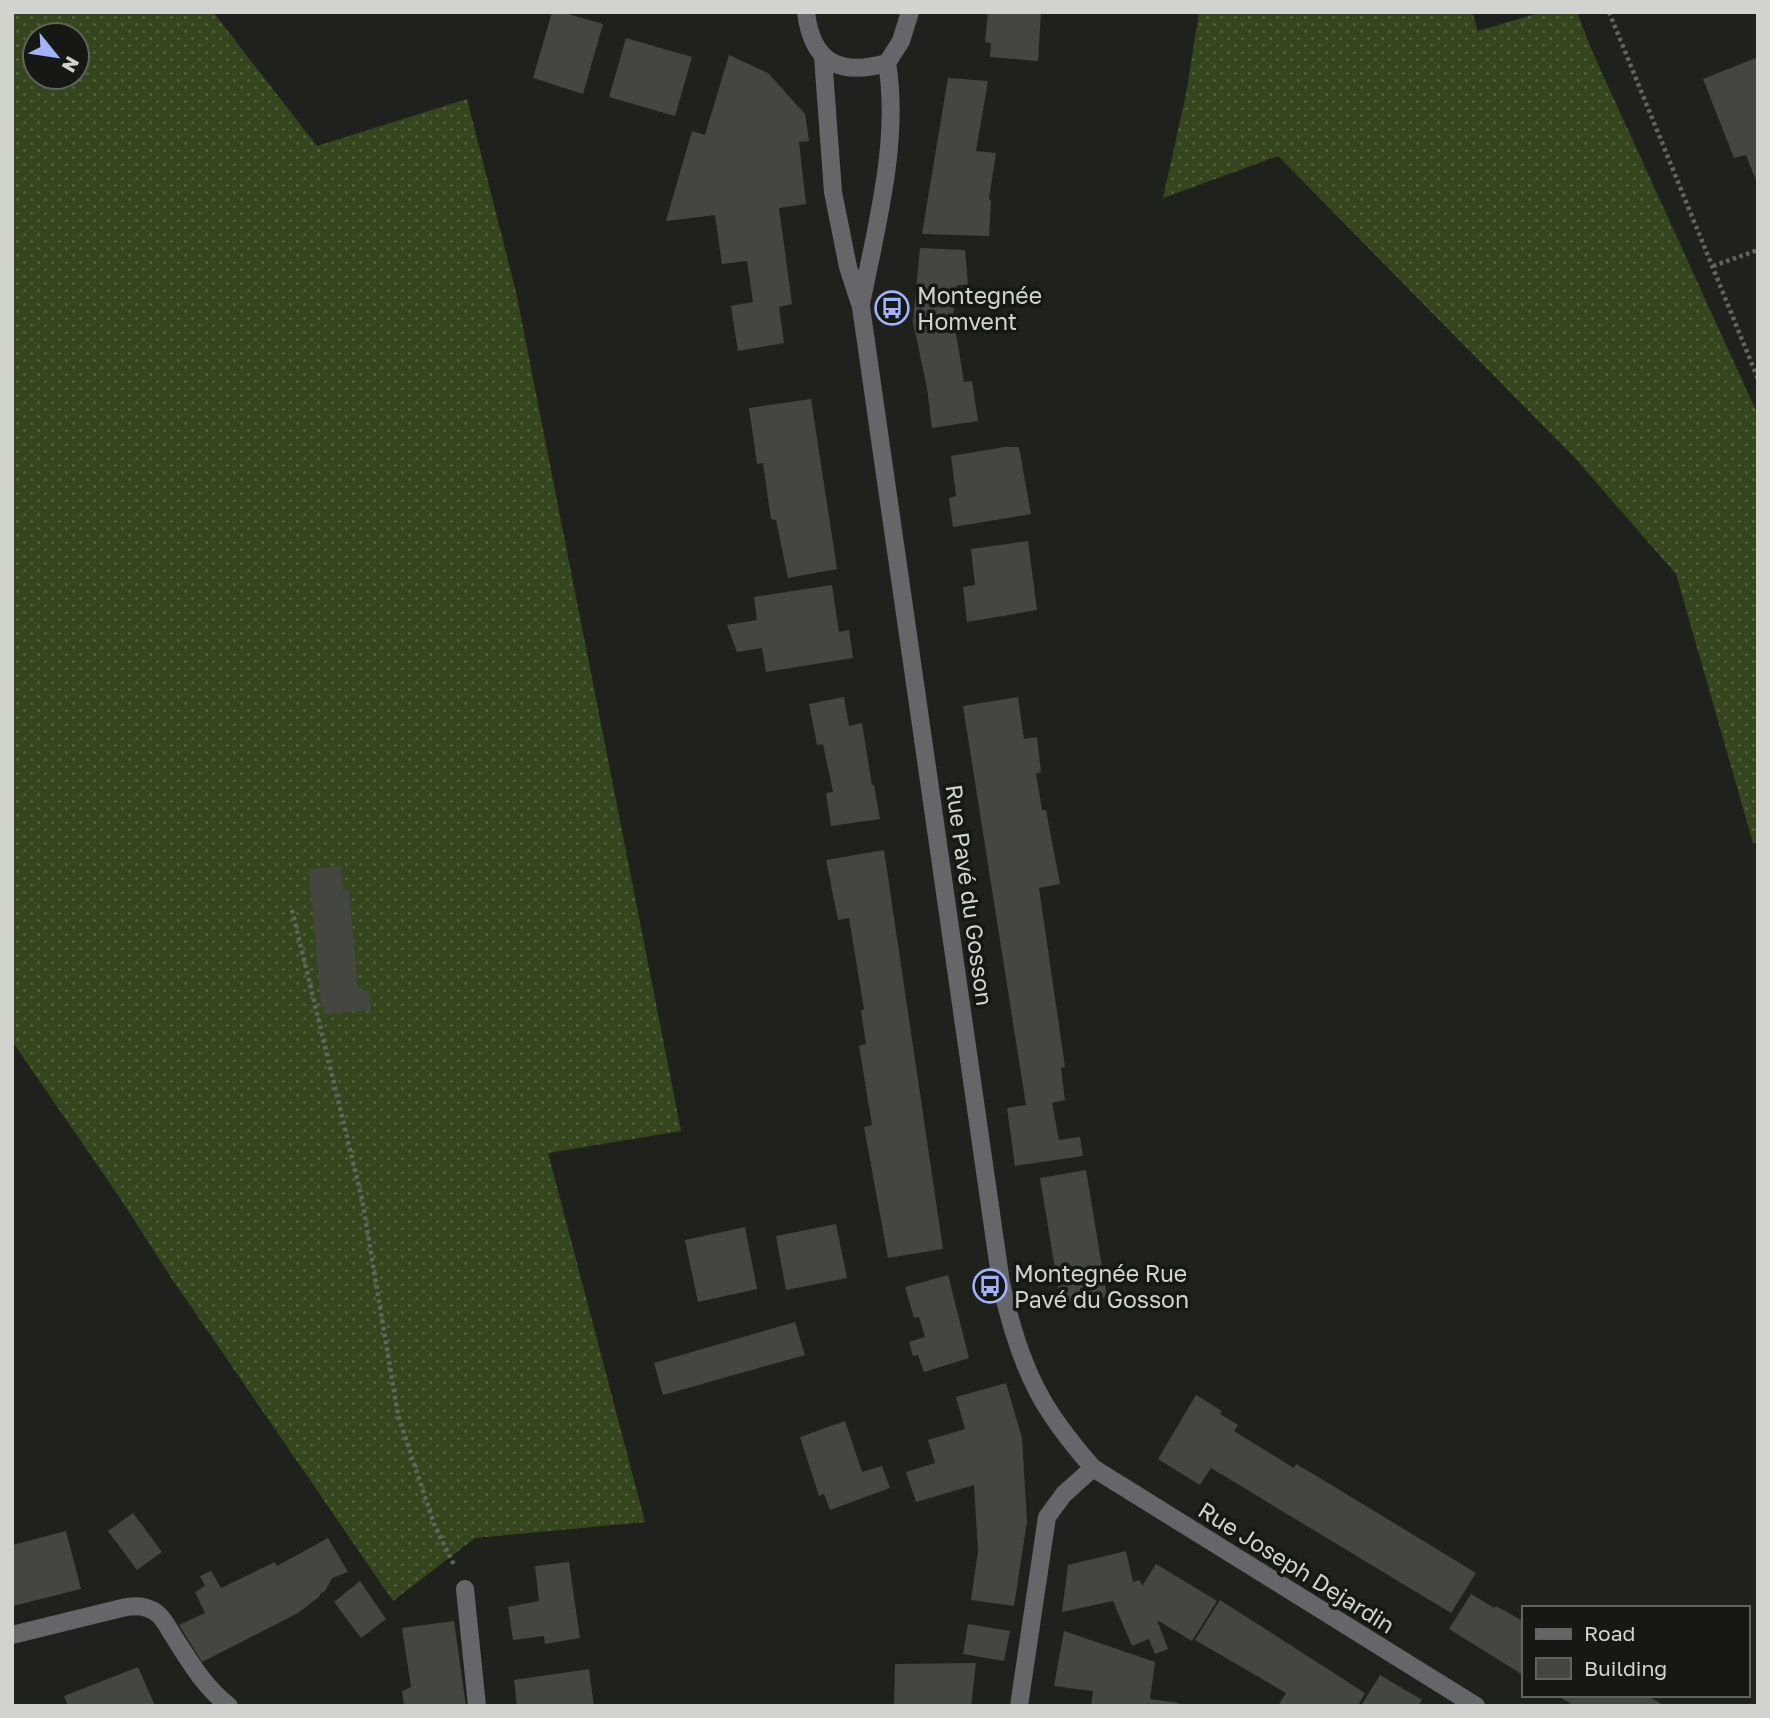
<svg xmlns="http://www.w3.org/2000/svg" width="1770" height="1718" viewBox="0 0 1770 1718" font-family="'Golos Text',sans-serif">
  <defs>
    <pattern id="grass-dots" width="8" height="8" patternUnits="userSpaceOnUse" patternTransform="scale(1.75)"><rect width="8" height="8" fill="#35451d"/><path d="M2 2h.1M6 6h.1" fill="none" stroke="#515f3d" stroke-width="1.8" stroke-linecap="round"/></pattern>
  </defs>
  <rect width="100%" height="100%" fill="#1f221c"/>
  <path fill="url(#grass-dots)" fill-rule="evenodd" d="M 12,12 L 213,12 L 317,146 L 467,99 L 516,292 L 681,1131 L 548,1153 L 645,1522 L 475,1538 L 393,1601 L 172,1279 L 122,1201 L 12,1041 ZM 35,35 L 77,35 L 77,77 L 35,77 Z
    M 1199,12 L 1472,12 L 1478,31 L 1542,12 L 1577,12 L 1592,51 L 1758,415 L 1758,842 L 1753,843 L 1676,574 L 1573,456 L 1278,156 L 1163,198 L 1186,94 Z"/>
  <path fill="#444740" d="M 552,12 L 561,12 L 603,24 L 583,94 L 533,78 Z
    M 988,12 L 1041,12 L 1038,61 L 990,57 L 991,43 L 985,42 Z
    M 626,38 L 692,57 L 675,116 L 609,97 Z
    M 729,55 L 768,73 L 805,114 L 809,141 L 799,142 L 806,204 L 779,208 L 792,304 L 779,307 L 784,343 L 738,351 L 731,306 L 753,302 L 747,261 L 722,264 L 715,215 L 666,221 L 692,131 L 705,135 Z
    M 1758,57 L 1758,185 L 1746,155 L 1734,158 L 1703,79 Z
    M 948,78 L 988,81 L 976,151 L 996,153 L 989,198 L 991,201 L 989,236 L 922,234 Z
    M 920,248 L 965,250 L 968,285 L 957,285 L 953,316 L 964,382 L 972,381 L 978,421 L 932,428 L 927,388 L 913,322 Z
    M 811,399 L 837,569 L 788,578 L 776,520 L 771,519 L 763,463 L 757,464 L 749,408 Z
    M 1005,447 L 1019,447 L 1031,514 L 953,527 L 949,498 L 956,496 L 951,456 Z
    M 1028,541 L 1037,610 L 967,622 L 963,587 L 975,585 L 971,549 Z
    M 832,585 L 839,632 L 849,630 L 853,658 L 766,672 L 762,648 L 737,652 L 727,625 L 757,620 L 754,597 Z
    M 844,697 L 849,726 L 862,723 L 872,785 L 874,785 L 880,819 L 831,826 L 826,793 L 833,792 L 823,744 L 817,745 L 809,704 Z
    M 1018,697 L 1024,739 L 1037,737 L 1041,772 L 1036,774 L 1042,810 L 1046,810 L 1060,884 L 1039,888 L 1065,1067 L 1061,1068 L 1065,1100 L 1052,1103 L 1059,1140 L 1080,1137 L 1083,1156 L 1015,1166 L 1007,1108 L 1026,1105 L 963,706 Z
    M 884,850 L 943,1249 L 888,1258 L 864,1127 L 872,1125 L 859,1046 L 866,1044 L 861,1011 L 864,1009 L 849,918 L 838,920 L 826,860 Z
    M 341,866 L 343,889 L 349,889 L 358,991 L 369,990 L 371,1010 L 325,1014 L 325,1007 L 321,1007 L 309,869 Z
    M 1086,1170 L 1107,1297 L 1061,1304 L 1040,1178 Z
    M 836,1224 L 847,1278 L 786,1290 L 776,1236 Z
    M 745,1227 L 757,1289 L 698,1302 L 685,1240 Z
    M 948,1275 L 969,1358 L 924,1372 L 918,1355 L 913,1356 L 909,1342 L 925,1337 L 919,1317 L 914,1318 L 905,1287 Z
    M 795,1322 L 805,1355 L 663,1395 L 654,1363 Z
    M 1006,1383 L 1022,1438 L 1027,1522 L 1014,1606 L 971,1600 L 978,1551 L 974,1485 L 916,1502 L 906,1472 L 935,1463 L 928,1440 L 965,1429 L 956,1397 Z
    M 1196,1395 L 1222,1411 L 1220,1414 L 1238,1425 L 1234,1431 L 1294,1468 L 1296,1464 L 1320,1478 L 1476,1573 L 1451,1613 L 1211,1468 L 1200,1485 L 1158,1459 Z
    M 845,1421 L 862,1472 L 882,1466 L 890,1488 L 830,1510 L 824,1494 L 819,1496 L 800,1437 Z
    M 133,1513 L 162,1552 L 137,1570 L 108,1531 Z
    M 66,1531 L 81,1589 L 13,1606 L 12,1545 Z
    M 328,1538 L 348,1572 L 332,1578 L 325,1591 L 320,1594 L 320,1596 L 298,1613 L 202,1662 L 179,1625 L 205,1613 L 195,1592 L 205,1586 L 200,1576 L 211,1571 L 221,1588 L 275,1562 L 277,1566 Z
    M 1126,1551 L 1133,1582 L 1140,1580 L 1142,1586 L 1156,1564 L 1217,1601 L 1192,1641 L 1157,1620 L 1168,1649 L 1155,1654 L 1149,1639 L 1132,1646 L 1113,1601 L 1062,1612 L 1068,1565 Z
    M 569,1562 L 580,1638 L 545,1644 L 544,1636 L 513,1640 L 508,1607 L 539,1601 L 535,1566 Z
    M 360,1581 L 386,1619 L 361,1638 L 334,1602 Z
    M 1471,1594 L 1494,1608 L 1496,1606 L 1523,1621 L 1523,1675 L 1449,1629 Z
    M 1220,1600 L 1365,1693 L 1358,1706 L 1278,1706 L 1286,1693 L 1195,1640 Z
    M 454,1621 L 466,1706 L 404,1706 L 402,1691 L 411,1687 L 402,1628 Z
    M 968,1624 L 1010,1631 L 1004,1661 L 963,1654 Z
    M 1064,1631 L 1155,1662 L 1150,1699 L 1179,1703 L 1179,1706 L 1091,1706 L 1093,1691 L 1054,1686 Z
    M 976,1663 L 971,1706 L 894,1706 L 895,1664 Z
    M 138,1667 L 155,1706 L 68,1706 L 64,1696 Z
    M 589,1669 L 594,1706 L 517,1706 L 514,1680 Z
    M 1380,1675 L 1422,1700 L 1418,1706 L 1361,1706 Z
    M 1556,1695 L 1646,1695 L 1665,1706 L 1575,1706 Z"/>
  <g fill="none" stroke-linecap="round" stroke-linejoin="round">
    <path stroke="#636560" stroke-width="4.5" stroke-dasharray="3.5 3.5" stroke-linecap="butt" d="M 1609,12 L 1758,379
      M 1713,266 L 1758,250
      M 292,910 L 362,1199 L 398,1415 L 434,1524 L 455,1567"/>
    <path stroke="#656669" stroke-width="18" d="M 806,12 C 812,64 841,76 887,63 L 901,41 L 910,12
      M 823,57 L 833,192 L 848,267 L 861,307 L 1001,1283 C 1009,1319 1021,1360 1038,1392 C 1052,1419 1073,1445 1093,1468 L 1476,1706
      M 861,304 C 876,228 900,140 887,63
      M 465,1589 L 477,1706
      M 12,1635 L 122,1608 C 135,1605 147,1605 158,1614 C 165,1620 169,1630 174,1637 C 190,1662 205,1688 229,1706
      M 1019,1706 L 1047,1517 L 1064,1494 L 1093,1468"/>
  </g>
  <defs>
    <symbol id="bus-ring" viewBox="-11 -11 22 22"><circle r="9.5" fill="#161913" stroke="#a2b2fd" stroke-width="1.5"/><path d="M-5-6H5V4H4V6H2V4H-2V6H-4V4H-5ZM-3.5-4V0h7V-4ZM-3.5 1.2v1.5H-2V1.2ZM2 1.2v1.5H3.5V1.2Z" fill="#a2b2fd"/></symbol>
  </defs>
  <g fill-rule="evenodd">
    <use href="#bus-ring" x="873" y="289" width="38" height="38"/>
    <use href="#bus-ring" x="971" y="1267" width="38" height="38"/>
  </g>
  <g text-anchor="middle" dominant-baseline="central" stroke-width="7" stroke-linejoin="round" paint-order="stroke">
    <g font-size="23" fill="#d2d3cf" stroke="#161913" text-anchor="start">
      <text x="917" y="295">Montegnée<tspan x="917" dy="26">Homvent</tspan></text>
      <text x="1014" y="1273">Montegnée Rue<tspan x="1014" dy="26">Pavé du Gosson</tspan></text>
    </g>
    <g font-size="23" fill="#d2d3cf" stroke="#161913">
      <text transform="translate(970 895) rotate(82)">Rue Pavé du Gosson</text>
      <text transform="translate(1297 1567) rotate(32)">Rue Joseph Dejardin</text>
    </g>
  </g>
  <rect width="1770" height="1718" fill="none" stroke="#d2d3cf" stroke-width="28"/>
  <rect x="1522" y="1606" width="228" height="91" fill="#161913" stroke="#61635e" stroke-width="2"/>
  <rect x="1536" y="1629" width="35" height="10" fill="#656669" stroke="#61635e" stroke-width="2"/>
  <text x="1584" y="1641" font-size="21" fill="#d2d3cf">Road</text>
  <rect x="1536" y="1658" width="35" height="21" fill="#444740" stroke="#61635e" stroke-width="2"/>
  <text x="1584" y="1676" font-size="21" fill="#d2d3cf">Building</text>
  <g transform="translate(56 56) rotate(120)"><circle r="33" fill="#161913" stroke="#61635e" stroke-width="2"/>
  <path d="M0-5L12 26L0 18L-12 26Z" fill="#a2b2fd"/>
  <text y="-10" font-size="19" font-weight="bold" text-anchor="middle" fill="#d2d3cf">N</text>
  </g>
</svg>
